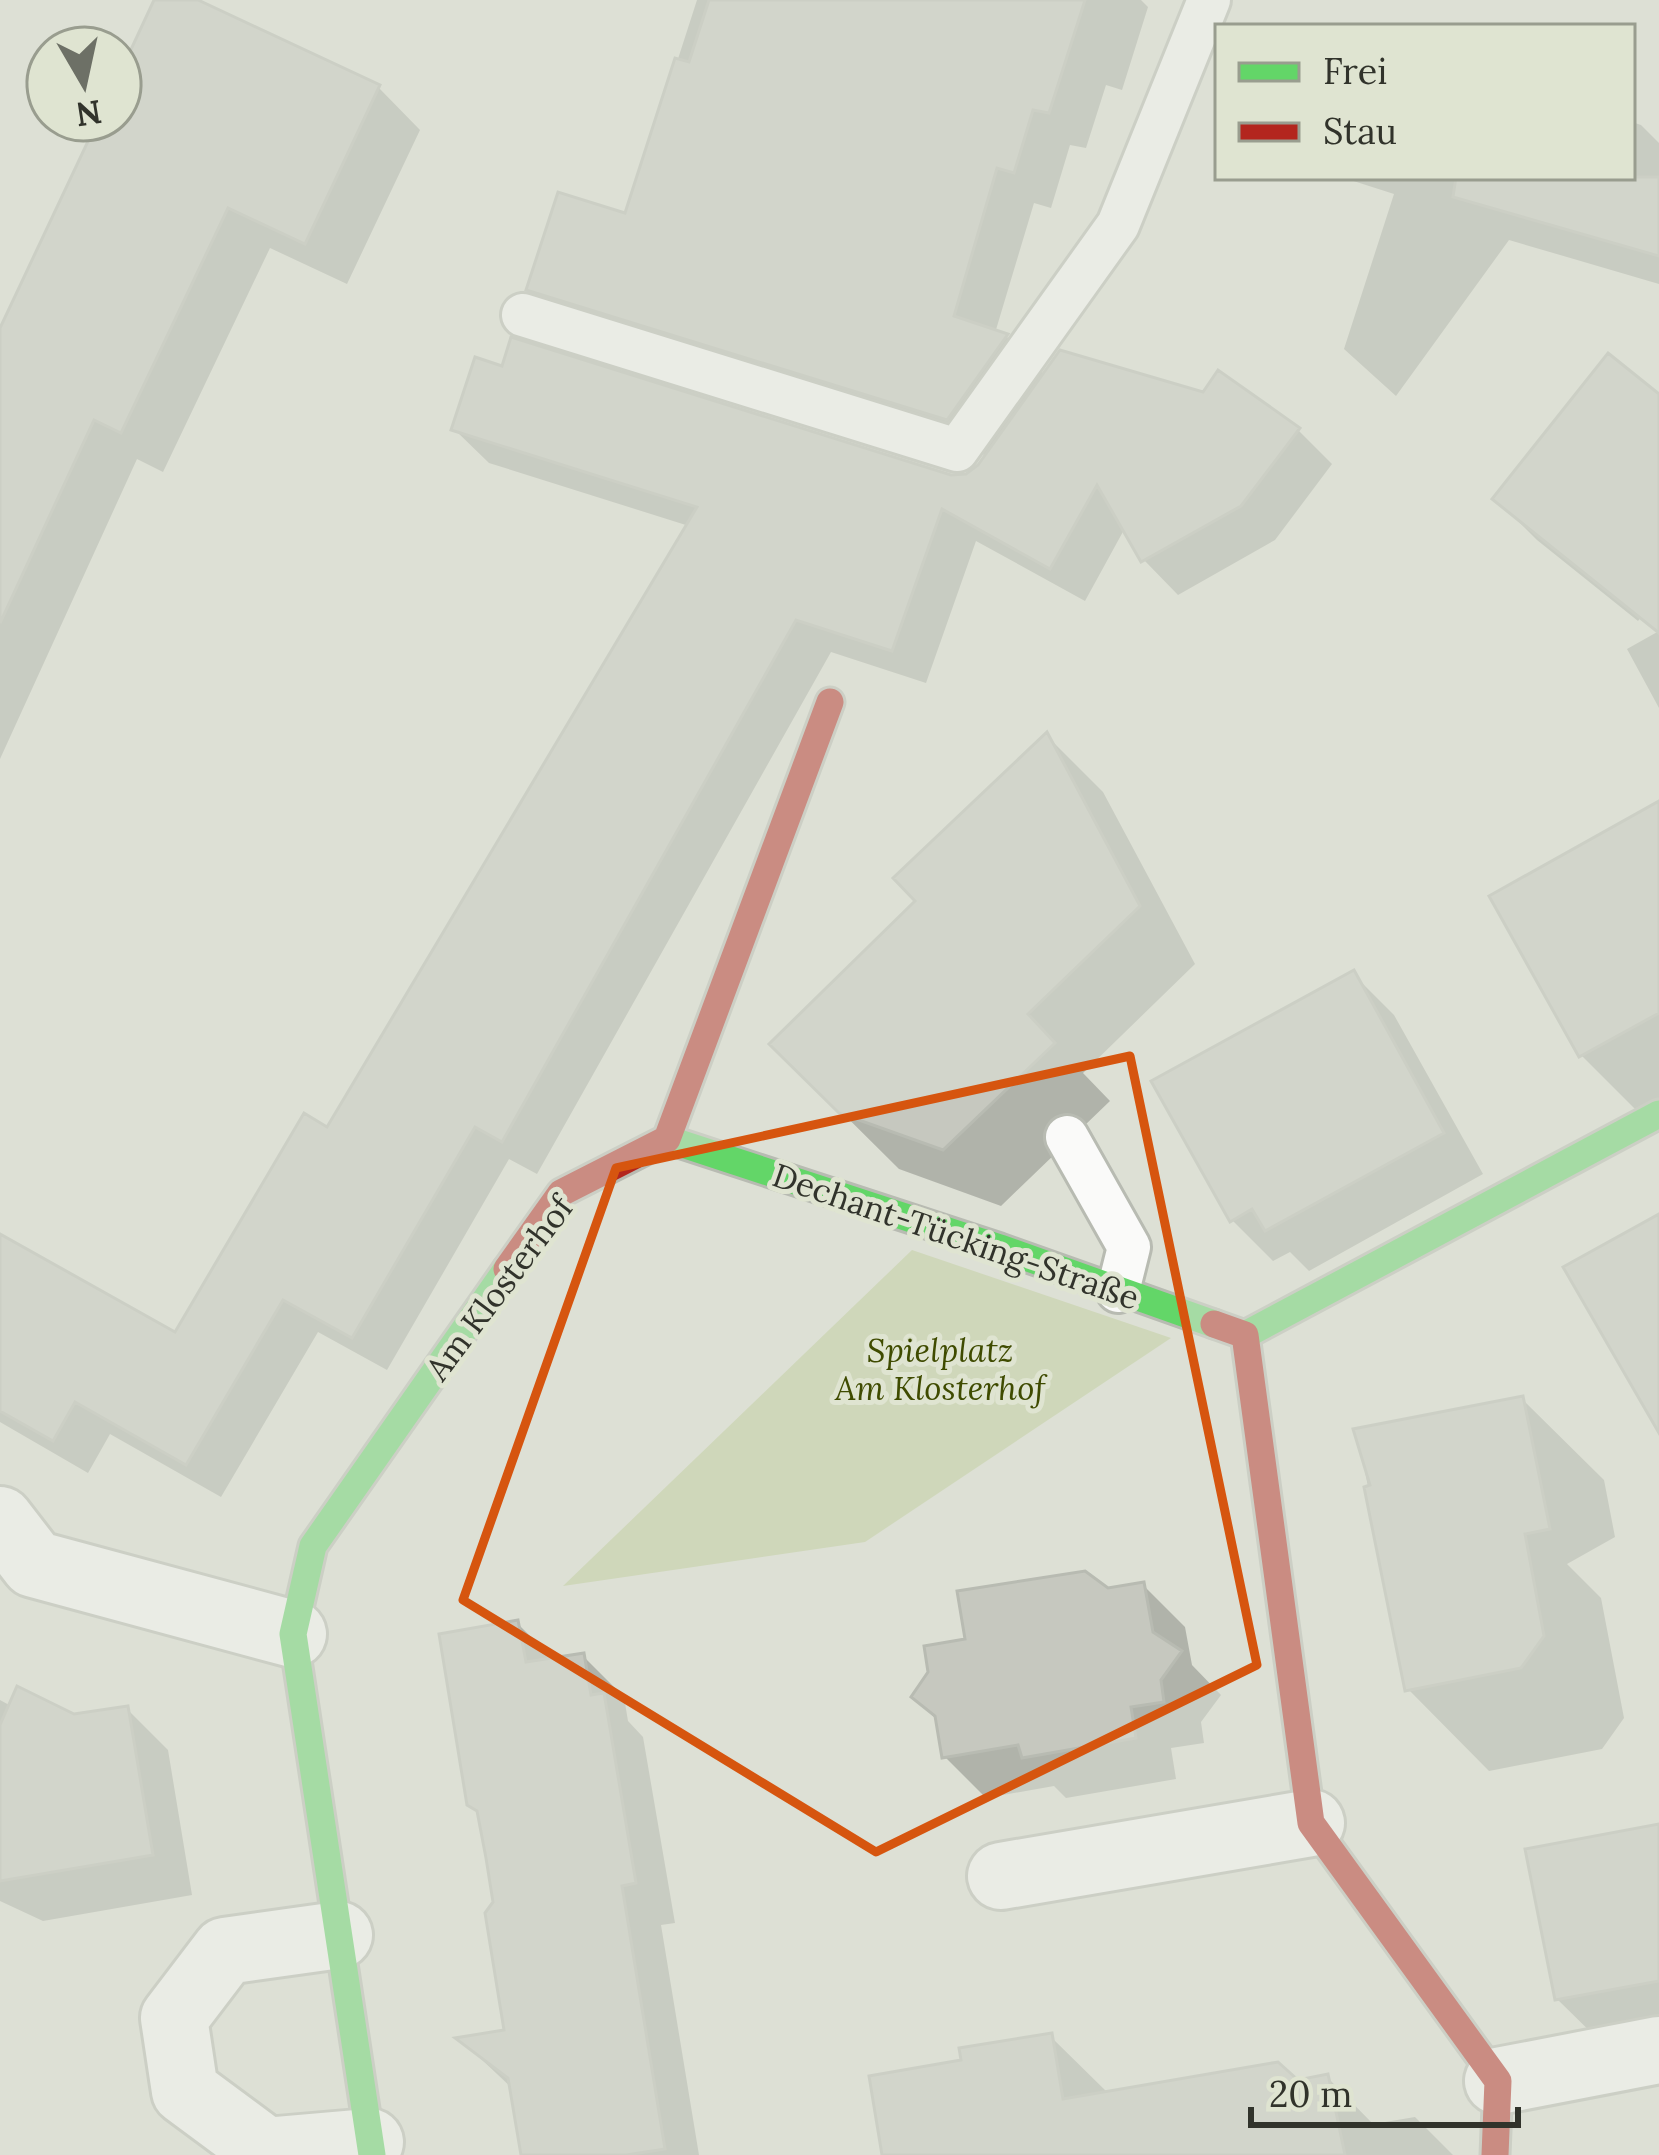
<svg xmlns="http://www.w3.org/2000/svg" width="1659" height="2155" viewBox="0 0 1659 2155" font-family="Lora,serif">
  <rect width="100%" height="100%" fill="#dde0d5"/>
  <path fill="#cfd7ba" d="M 912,1250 L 1171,1338 L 865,1542 L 563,1586 Z"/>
  <path fill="#0003" d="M 158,0 L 191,0 L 379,88 L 420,130 L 347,284 L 270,248 L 163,472 L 137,459 L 0,759 L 0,330 L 100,120 L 120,120 L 120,79 Z
    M 697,0 L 1141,0 L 1148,7 L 1122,90 L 1106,85 L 1086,148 L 1070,145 L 1051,208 L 1034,203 L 995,333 L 1007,337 L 1045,376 L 1298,430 L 1332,464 L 1275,540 L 1178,595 L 1144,560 L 1125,528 L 1085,601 L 976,541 L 926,683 L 831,652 L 537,1174 L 509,1159 L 387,1370 L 318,1332 L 221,1497 L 110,1434 L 88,1473 L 0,1422 L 0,1237 L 176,1336 L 328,1131 L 689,526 L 489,463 L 454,429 L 950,478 L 967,476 L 988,456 L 566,326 L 530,289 L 627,217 Z
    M 1632,122 L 1641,125 L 1659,143 L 1659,284 L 1509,240 L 1396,396 L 1344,349 L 1394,194 L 1341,177 L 1632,177 Z
    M 1659,398 L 1659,593 L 1638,621 L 1537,540 L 1496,499 Z
    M 1659,631 L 1659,708 L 1627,649 Z
    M 1047,736 L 1103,792 L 1195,964 L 1083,1073 L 1110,1101 L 1001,1206 L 899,1169 L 773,1044 L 919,901 Z
    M 1659,805 L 1659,1098 L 1636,1110 L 1581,1055 Z
    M 1353,974 L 1394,1015 L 1483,1174 L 1309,1271 L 1290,1252 L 1273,1261 L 1232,1220 Z
    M 1522,1399 L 1604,1480 L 1615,1537 L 1567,1564 L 1601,1598 L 1624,1718 L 1602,1749 L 1489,1771 L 1408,1689 L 1357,1431 Z
    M 1143,1585 L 1185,1627 L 1192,1665 L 1221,1695 L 1201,1722 L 1204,1743 L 1171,1748 L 1176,1779 L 1066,1798 L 1054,1786 L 986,1798 L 945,1757 L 939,1722 L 914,1697 L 968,1642 L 1108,1591 Z
    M 517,1623 L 555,1661 L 583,1656 L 624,1697 L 628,1721 L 643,1737 L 675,1923 L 661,1925 L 699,2155 L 524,2155 L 513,2089 L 461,2040 L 507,2033 L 496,1903 Z
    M 0,1700 L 11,1706 L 73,1717 L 127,1709 L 168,1750 L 192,1895 L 43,1921 L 0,1901 Z
    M 1659,1825 L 1659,2036 L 1604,2045 L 1557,1999 Z
    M 1051,2037 L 1109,2094 L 1297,2083 L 1327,2077 L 1373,2124 L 1415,2117 L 1453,2155 L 885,2155 L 965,2062 Z"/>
  <path fill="#c6c8bf" stroke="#b8bbb2" stroke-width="3" d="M 154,0 L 198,0 L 380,85 L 305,244 L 228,208 L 121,433 L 94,420 L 0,623 L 0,328 L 98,120 L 120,120 L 120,73 Z
    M 709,0 L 1085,0 L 1049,113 L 1033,110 L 1014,173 L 997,168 L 954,316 L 1008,334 L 947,420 L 526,290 L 558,192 L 625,213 L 675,58 L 689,62 Z
    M 1456,177 L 1659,177 L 1659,256 L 1453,197 Z
    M 511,337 L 951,475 L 966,474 L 978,465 L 1060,350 L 1203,392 L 1218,370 L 1300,428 L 1241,506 L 1141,562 L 1097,485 L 1050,569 L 942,509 L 892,651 L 796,620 L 502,1142 L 475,1127 L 352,1338 L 283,1300 L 186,1465 L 75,1402 L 53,1441 L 0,1411 L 0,1234 L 175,1332 L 304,1113 L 327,1127 L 697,507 L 451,430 L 475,357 L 502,366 Z
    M 1608,353 L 1659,394 L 1659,633 L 1492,499 Z
    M 1047,732 L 1140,906 L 1028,1014 L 1055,1043 L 943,1150 L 839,1113 L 769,1044 L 915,901 L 893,878 Z
    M 1659,801 L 1659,1013 L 1579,1057 L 1489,896 Z
    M 1354,970 L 1444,1133 L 1265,1231 L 1252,1209 L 1230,1222 L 1151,1081 Z
    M 1659,1214 L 1659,1433 L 1563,1267 Z
    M 1523,1396 L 1550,1529 L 1525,1534 L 1544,1636 L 1521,1668 L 1405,1691 L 1364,1487 L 1370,1485 L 1353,1429 Z
    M 1085,1571 L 1108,1588 L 1144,1582 L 1153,1632 L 1182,1651 L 1161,1680 L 1164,1702 L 1131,1707 L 1136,1738 L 1022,1758 L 1018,1745 L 942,1758 L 935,1716 L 911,1697 L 928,1672 L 924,1646 L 965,1639 L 957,1591 Z
    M 518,1620 L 526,1662 L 584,1653 L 591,1695 L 604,1693 L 636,1883 L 622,1886 L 665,2149 L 626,2155 L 521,2155 L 508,2078 L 455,2038 L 504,2030 L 485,1913 L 493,1902 L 486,1858 L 477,1811 L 467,1805 L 439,1634 Z
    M 17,1686 L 74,1714 L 128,1706 L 153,1855 L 0,1881 L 0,1725 Z
    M 1659,1824 L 1659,1981 L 1555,2000 L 1525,1849 Z
    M 1052,2033 L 1063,2099 L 1278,2062 L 1298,2080 L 1328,2074 L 1345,2155 L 882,2155 L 869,2076 L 961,2060 L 959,2048 Z"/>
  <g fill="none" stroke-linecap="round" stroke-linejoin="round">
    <defs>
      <path id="lane" d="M 523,315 L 957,450 L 1118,225 L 1209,0
        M 1067,1137 L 1129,1247 L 1118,1291"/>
      <path id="street" d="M 0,1520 L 34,1564 L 293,1634
        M 1001,1876 L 1311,1823
        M 339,1935 L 225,1951 L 174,2018 L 185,2091 L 266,2151 L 370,2142
        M 1498,2081 L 1659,2050"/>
      <path id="fast" d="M 667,1139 L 1000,1248 L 1214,1324
        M 1245,1335 L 1659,1114
        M 372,2155 L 293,1634 L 313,1546 L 507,1269"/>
      <path id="jam" d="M 507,1269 L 561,1193 L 667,1139 L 830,702
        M 1214,1324 L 1245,1335 L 1311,1823 L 1498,2081 L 1495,2155"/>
    </defs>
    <use href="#lane" stroke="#b8bbb2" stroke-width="48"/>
    <use href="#street" stroke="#b8bbb2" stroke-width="72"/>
    <use href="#fast" stroke="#b8bbb2" stroke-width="33"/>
    <use href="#jam" stroke="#b8bbb2" stroke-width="33"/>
    <use href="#lane" stroke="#fafaf9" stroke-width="42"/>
    <use href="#street" stroke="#fafaf9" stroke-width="66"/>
    <use href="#fast" stroke="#63d668" stroke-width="27"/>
    <use href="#jam" stroke="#b3261e" stroke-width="27"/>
  </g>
  <path d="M0 0H1659V2155H0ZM 1130,1056 L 1257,1665 L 876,1852 L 463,1600 L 616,1168 Z" fill="#dde0d5" fill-opacity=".55" fill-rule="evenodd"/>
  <path fill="none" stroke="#d6550f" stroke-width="9" stroke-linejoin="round" d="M 1130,1056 L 1257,1665 L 876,1852 L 463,1600 L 616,1168 Z"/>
  <g text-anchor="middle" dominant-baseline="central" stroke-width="10" stroke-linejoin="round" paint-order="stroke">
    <g font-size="33" fill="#31332b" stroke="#dfe4d1">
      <text transform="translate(956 1236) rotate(19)">Dechant-Tücking-Straße</text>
      <text transform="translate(499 1288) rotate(-53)">Am Klosterhof</text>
    </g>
    <g font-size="33" font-style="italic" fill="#3f4b00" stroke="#dfe4d1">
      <text x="940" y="1350">Spielplatz<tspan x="940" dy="38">Am Klosterhof</tspan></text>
    </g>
  </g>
  <rect x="1215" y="24" width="420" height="156" fill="#dfe4d1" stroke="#999d8f" stroke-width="3"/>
  <rect x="1239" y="63" width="60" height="18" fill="#63d668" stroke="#999d8f" stroke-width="3"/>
  <text x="1323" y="84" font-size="36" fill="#31332b">Frei</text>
  <rect x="1239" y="123" width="60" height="18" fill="#b3261e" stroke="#999d8f" stroke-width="3"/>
  <text x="1323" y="144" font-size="36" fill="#31332b">Stau</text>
  <g transform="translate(84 84) rotate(171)"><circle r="57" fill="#dfe4d1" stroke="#999d8f" stroke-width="3"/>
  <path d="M0-9L21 45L0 30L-21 45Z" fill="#6d7066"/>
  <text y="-18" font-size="33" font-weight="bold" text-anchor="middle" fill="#31332b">N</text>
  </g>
  <path d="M1251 2107v18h267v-18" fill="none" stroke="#31332b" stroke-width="6"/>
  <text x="1269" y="2107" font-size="36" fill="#31332b" stroke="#dfe4d1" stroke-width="9" paint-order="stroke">20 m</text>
</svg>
